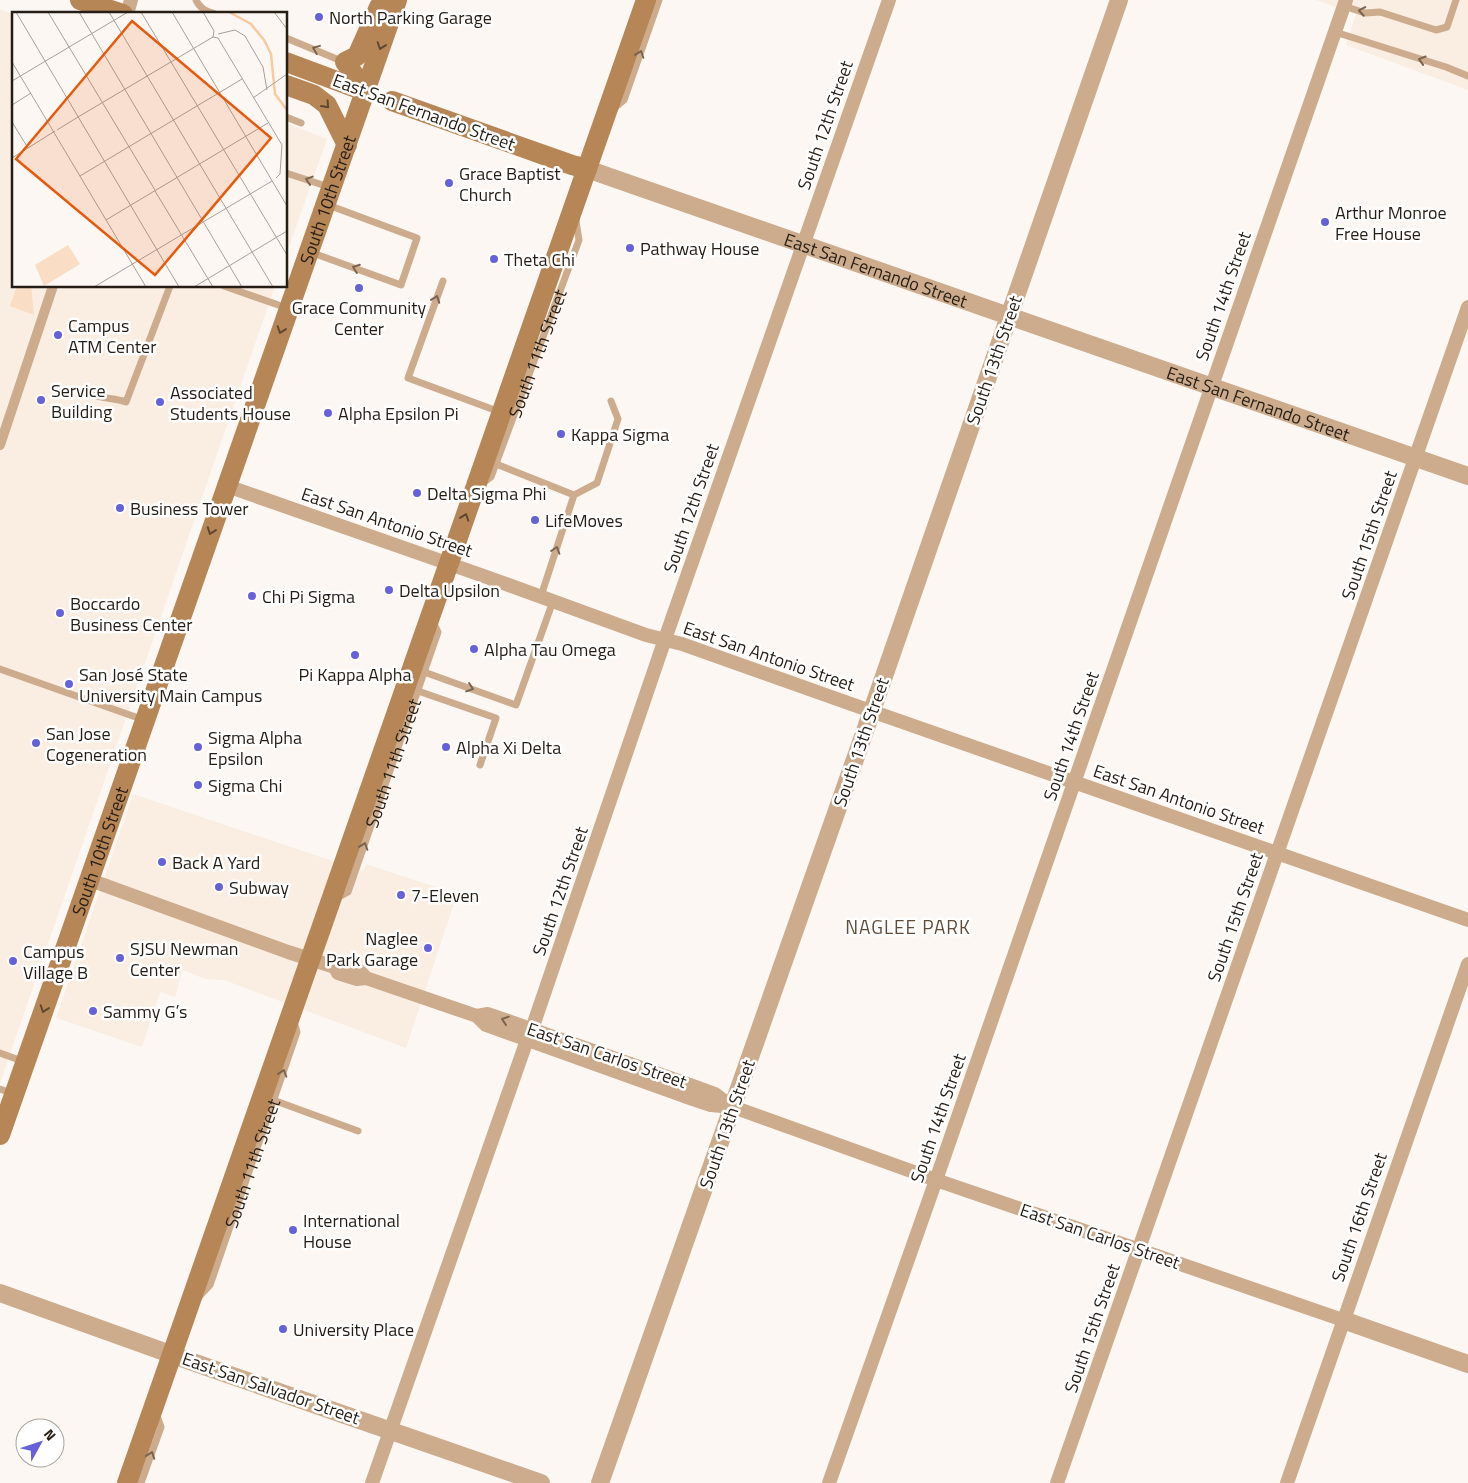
<svg xmlns="http://www.w3.org/2000/svg" width="1468" height="1483" viewBox="0 0 1468 1483" font-family="'Titillium Web',sans-serif">
  <rect width="100%" height="100%" fill="#fcf7f2"/>
  <path fill="#faede2" d="M 1316,0 L 1468,0 L 1468,90 L 1346,45 L 1356,14 Z
    M 0,9 L 14,15 L 14,286 L 275,286 L 0,1083 Z
    M 286,123 L 327,139 L 286,255 Z
    M 133,794 L 363,871 L 366,864 L 457,894 L 406,1048 L 224,980 L 205,979 L 183,970 L 175,997 L 160,992 L 142,1047 L 56,1018 Z"/>
  <path fill="#f9ddc4" d="M 17,286 L 31,286 L 34,315 L 10,306 Z"/>
  <g fill="none" stroke-linecap="round" stroke-linejoin="round">
    <g stroke="#cdac8d" stroke-width="7">
      <path d="M 196,0 C 200,9 207,11 215,14"/>
      <path d="M 1344,6 L 1365,13 L 1380,12 L 1436,30 L 1447,27 L 1456,0"/>
      <path d="M 1335,32 L 1446,67 L 1468,76"/>
      <path d="M 286,38 L 344,62"/>
      <path d="M 613,109 L 624,100 L 659,0"/>
      <path d="M 286,117 L 301,123"/>
      <path d="M 286,173 L 329,187"/>
      <path d="M 310,252 L 401,285 L 417,238 L 328,205"/>
      <path d="M 443,281 L 408,378 L 500,412"/>
      <path d="M 224,286 L 287,308"/>
      <path d="M 90,394 C 103,399 114,398 126,402 L 170,286"/>
      <path d="M 496,464 L 574,495"/>
      <path id="s1" d="M 483,483 L 491,477 L 579,240 L 576,221"/>
      <path d="M 541,596 L 574,495 L 597,483 L 618,419 L 611,401"/>
      <path d="M 0,669 L 144,720"/>
      <path d="M 424,672 L 516,705 L 553,601"/>
      <path d="M 418,691 L 496,718 L 480,765"/>
      <path id="s2" d="M 337,898 L 348,892 L 438,632 L 433,622"/>
      <path d="M 0,1053 L 25,1062"/>
      <path d="M 0,1089 L 14,1094"/>
      <path d="M 273,1100 L 358,1131"/>
      <path id="s3" d="M 199,1297 L 210,1285 L 297,1032 L 294,1022"/>
      <path d="M 141,1483 L 161,1427 L 156,1413"/>
    </g>
    <path stroke="#cdac8d" stroke-width="10" d="M 0,445 L 53,286"/>
    <path stroke="#cdac8d" stroke-width="14" d="M 127,14 L 131,0
      M 227,486 L 481,575 L 646,635 L 682,644 L 851,704 L 1468,920
      M 90,880 L 288,952 L 335,967 C 347,962 358,968 366,978
      M 335,967 L 338,973 L 357,979 L 366,978 L 477,1016 L 486,1025 L 684,1096 L 711,1105 L 733,1107 L 936,1180 L 1343,1320
      M 477,1016 L 488,1014 L 696,1087 L 715,1094 L 732,1107
      M 532,1029 L 665,639 L 889,0
      M 372,1483 L 527,1040
      M 829,1483 L 936,1180 L 1346,0
      M 1057,1483 L 1468,307
      M 1287,1483 L 1468,964"/>
    <g stroke="#cdac8d" stroke-width="18">
      <path id="s4" d="M 587,169 L 1468,476"/>
      <path d="M 0,1293 L 201,1365 L 541,1483"/>
      <path d="M 1343,1320 L 1468,1364"/>
      <path d="M 600,1483 L 866,728 L 1119,0"/>
    </g>
    <g stroke="#b68657" stroke-width="20">
      <path d="M 80,0 L 123,14"/>
      <path d="M 286,62 L 364,91"/>
      <path d="M 286,85 L 314,95 L 327,105 L 347,145"/>
      <path d="M 366,91 L 345,62 L 357,56 L 379,7 L 391,0"/>
      <path d="M 392,101 L 572,165 L 587,169"/>
      <path id="s5" d="M 0,1135 L 397,0"/>
      <path d="M 127,1483 L 646,0"/>
    </g>
  </g>
  <defs><path id="oneway-chevron" d="M-2-3.5L2.5 0L-2 3.5" fill="none" stroke-width="1.6" stroke-linecap="round" stroke-linejoin="round" transform="scale(1.25)"/></defs>
  <g stroke="#7a6450">
    <use href="#oneway-chevron" transform="translate(1362 11) rotate(-170)"/>
    <use href="#oneway-chevron" transform="translate(316 49) rotate(-158)"/>
    <use href="#oneway-chevron" transform="translate(640 54) rotate(-71)"/>
    <use href="#oneway-chevron" transform="translate(1422 60) rotate(-163)"/>
    <use href="#oneway-chevron" transform="translate(309 180) rotate(-162)"/>
    <use href="#oneway-chevron" transform="translate(356 268) rotate(-160)"/>
    <use href="#oneway-chevron" transform="translate(436 299) rotate(-70)"/>
    <use href="#oneway-chevron" transform="translate(556 550) rotate(-72)"/>
    <use href="#oneway-chevron" transform="translate(470 688) rotate(19)"/>
    <use href="#oneway-chevron" transform="translate(364 846) rotate(-71)"/>
    <use href="#oneway-chevron" transform="translate(505 1020) rotate(-161)"/>
    <use href="#oneway-chevron" transform="translate(283 1073) rotate(-71)"/>
    <use href="#oneway-chevron" transform="translate(151 1455) rotate(-70)"/>
  </g>
  <g stroke="#60472f">
    <use href="#oneway-chevron" transform="translate(381 46) rotate(109)"/>
    <use href="#oneway-chevron" transform="translate(326 105) rotate(48)"/>
    <use href="#oneway-chevron" transform="translate(281 330) rotate(109)"/>
    <use href="#oneway-chevron" transform="translate(465 517) rotate(-71)"/>
    <use href="#oneway-chevron" transform="translate(211 531) rotate(110)"/>
    <use href="#oneway-chevron" transform="translate(44 1009) rotate(109)"/>
  </g>
  <g fill="#6661da" stroke="#fff" stroke-width="2">
    <circle cx="319" cy="17" r="5"/>
    <circle cx="449" cy="183" r="5"/>
    <circle cx="1325" cy="222" r="5"/>
    <circle cx="630" cy="248" r="5"/>
    <circle cx="494" cy="259" r="5"/>
    <circle cx="359" cy="288" r="5"/>
    <circle cx="58" cy="335" r="5"/>
    <circle cx="41" cy="400" r="5"/>
    <circle cx="160" cy="402" r="5"/>
    <circle cx="328" cy="413" r="5"/>
    <circle cx="561" cy="434" r="5"/>
    <circle cx="417" cy="493" r="5"/>
    <circle cx="120" cy="508" r="5"/>
    <circle cx="535" cy="520" r="5"/>
    <circle cx="389" cy="590" r="5"/>
    <circle cx="252" cy="596" r="5"/>
    <circle cx="60" cy="613" r="5"/>
    <circle cx="474" cy="649" r="5"/>
    <circle cx="355" cy="655" r="5"/>
    <circle cx="69" cy="684" r="5"/>
    <circle cx="36" cy="743" r="5"/>
    <circle cx="198" cy="747" r="5"/>
    <circle cx="446" cy="747" r="5"/>
    <circle cx="198" cy="785" r="5"/>
    <circle cx="162" cy="862" r="5"/>
    <circle cx="219" cy="887" r="5"/>
    <circle cx="401" cy="895" r="5"/>
    <circle cx="428" cy="948" r="5"/>
    <circle cx="120" cy="958" r="5"/>
    <circle cx="13" cy="961" r="5"/>
    <circle cx="93" cy="1011" r="5"/>
    <circle cx="293" cy="1230" r="5"/>
    <circle cx="283" cy="1329" r="5"/>
  </g>
  <g text-anchor="middle" dominant-baseline="central" stroke-width="5" stroke-linejoin="round" paint-order="stroke">
    <g font-size="18" fill="#261d14" stroke="#fff" text-anchor="start">
      <text x="329" y="17">North Parking Garage</text>
      <text x="459" y="173">Grace Baptist<tspan x="459" dy="21">Church</tspan></text>
      <text x="1335" y="212">Arthur Monroe<tspan x="1335" dy="21">Free House</tspan></text>
      <text x="640" y="248">Pathway House</text>
      <text x="504" y="259">Theta Chi</text>
      <text x="359" y="307" text-anchor="middle">Grace Community<tspan x="359" dy="21">Center</tspan></text>
      <text x="68" y="325">Campus<tspan x="68" dy="21">ATM Center</tspan></text>
      <text x="51" y="390">Service<tspan x="51" dy="21">Building</tspan></text>
      <text x="170" y="392">Associated<tspan x="170" dy="21">Students House</tspan></text>
      <text x="338" y="413">Alpha Epsilon Pi</text>
      <text x="571" y="434">Kappa Sigma</text>
      <text x="427" y="493">Delta Sigma Phi</text>
      <text x="130" y="508">Business Tower</text>
      <text x="545" y="520">LifeMoves</text>
      <text x="399" y="590">Delta Upsilon</text>
      <text x="262" y="596">Chi Pi Sigma</text>
      <text x="70" y="603">Boccardo<tspan x="70" dy="21">Business Center</tspan></text>
      <text x="484" y="649">Alpha Tau Omega</text>
      <text x="79" y="674">San José State<tspan x="79" dy="21">University Main Campus</tspan></text>
      <text x="355" y="674" text-anchor="middle">Pi Kappa Alpha</text>
      <text x="46" y="733">San Jose<tspan x="46" dy="21">Cogeneration</tspan></text>
      <text x="208" y="737">Sigma Alpha<tspan x="208" dy="21">Epsilon</tspan></text>
      <text x="456" y="747">Alpha Xi Delta</text>
      <text x="208" y="785">Sigma Chi</text>
      <text x="172" y="862">Back A Yard</text>
      <text x="229" y="887">Subway</text>
      <text x="411" y="895">7-Eleven</text>
      <text x="418" y="938" text-anchor="end">Naglee<tspan x="418" dy="21">Park Garage</tspan></text>
      <text x="130" y="948">SJSU Newman<tspan x="130" dy="21">Center</tspan></text>
      <text x="23" y="951">Campus<tspan x="23" dy="21">Village B</tspan></text>
      <text x="103" y="1011">Sammy G’s</text>
      <text x="303" y="1220">International<tspan x="303" dy="21">House</tspan></text>
      <text x="293" y="1329">University Place</text>
    </g>
    <g font-size="18" fill="#261d14" stroke="#fff">
      <text transform="translate(424 112) rotate(20)">East San Fernando Street</text>
      <text transform="translate(825 125) rotate(-71)">South 12th Street</text>
      <text stroke="none"><textPath href="#s5" startOffset="991">South 10th Street</textPath></text>
      <text stroke="none"><textPath href="#s4" startOffset="306">East San Fernando Street</textPath></text>
      <text transform="translate(1223 296) rotate(-71)">South 14th Street</text>
      <text stroke="none"><textPath href="#s1" startOffset="142">South 11th Street</textPath></text>
      <text transform="translate(994 360) rotate(-71)">South 13th Street</text>
      <text stroke="none"><textPath href="#s4" startOffset="711">East San Fernando Street</textPath></text>
      <text transform="translate(691 508) rotate(-71)">South 12th Street</text>
      <text transform="translate(387 522) rotate(19)">East San Antonio Street</text>
      <text transform="translate(1369 535) rotate(-71)">South 15th Street</text>
      <text transform="translate(769 656) rotate(19)">East San Antonio Street</text>
      <text transform="translate(1071 736) rotate(-71)">South 14th Street</text>
      <text transform="translate(861 742) rotate(-71)">South 13th Street</text>
      <text stroke="none"><textPath href="#s2" startOffset="149">South 11th Street</textPath></text>
      <text transform="translate(1179 799) rotate(19)">East San Antonio Street</text>
      <text stroke="none"><textPath href="#s5" startOffset="301">South 10th Street</textPath></text>
      <text transform="translate(560 891) rotate(-71)">South 12th Street</text>
      <text transform="translate(1235 917) rotate(-71)">South 15th Street</text>
      <text transform="translate(607 1055) rotate(19)">East San Carlos Street</text>
      <text transform="translate(938 1118) rotate(-71)">South 14th Street</text>
      <text transform="translate(727 1124) rotate(-71)">South 13th Street</text>
      <text stroke="none"><textPath href="#s3" startOffset="145">South 11th Street</textPath></text>
      <text transform="translate(1359 1217) rotate(-71)">South 16th Street</text>
      <text transform="translate(1100 1236) rotate(19)">East San Carlos Street</text>
      <text transform="translate(1092 1328) rotate(-71)">South 15th Street</text>
      <text transform="translate(271 1388) rotate(19)">East San Salvador Street</text>
    </g>
    <g font-size="19" letter-spacing="1" fill="#614c38" stroke="#fff">
      <text x="908" y="926">NAGLEE PARK</text>
    </g>
  </g>
  <g transform="translate(12 12)">
    <rect width="275" height="275" fill="#fcf7f2"/>
    <path d="M 56,233 L 68,252 L 32,274 L 23,253 Z" fill="#f9ddc4"/>
    <path fill="none" stroke="#f8caa0" stroke-width="2.5" d="M 217,0 L 239,12 L 252,28 L 259,42 L 263,82 L 275,98"/>
    <path fill="none" stroke="#a6a099" stroke-width="1" d="M 4,0 L 167,275M 36,0 L 143,178M 67,0 L 80,22M 97,0 L 261,275M 129,0 L 275,243M 160,0 L 275,194M 191,0 L 202,19 L 201,25M 262,0 L 275,17M 80,22 L 230,275M 206,22 L 223,18 L 233,24 L 251,55 L 255,78M 201,25 L 206,26 L 270,133 L 268,162 L 264,166M 0,50 L 134,275M 0,69 L 116,0M 241,86 L 275,62M 0,93 L 19,81M 66,105 L 201,25M 0,110 L 16,136M 45,118 L 66,105M 0,146 L 43,119M 68,164 L 230,67M 143,179 L 201,275M 94,208 L 256,111M 82,275 L 260,169M 182,275 L 275,219"/>
    <path fill="#e8590c" fill-opacity="0.15" stroke="#e8590c" stroke-width="2.5" d="M 120,9 L 259,126 L 143,263 L 4,147 Z"/>
    <rect width="275" height="275" fill="none" stroke="#261d14" stroke-width="2.5"/>
  </g>
  <g transform="translate(40 1443) rotate(50)"><circle r="24" fill="#ffffff" stroke="#a8a5a1"/>
  <path d="M0-4L9 19L0 12L-9 19Z" fill="#6661da"/>
  <text y="-8" font-size="14" font-weight="bold" text-anchor="middle" fill="#261d14">N</text>
  </g>
</svg>
